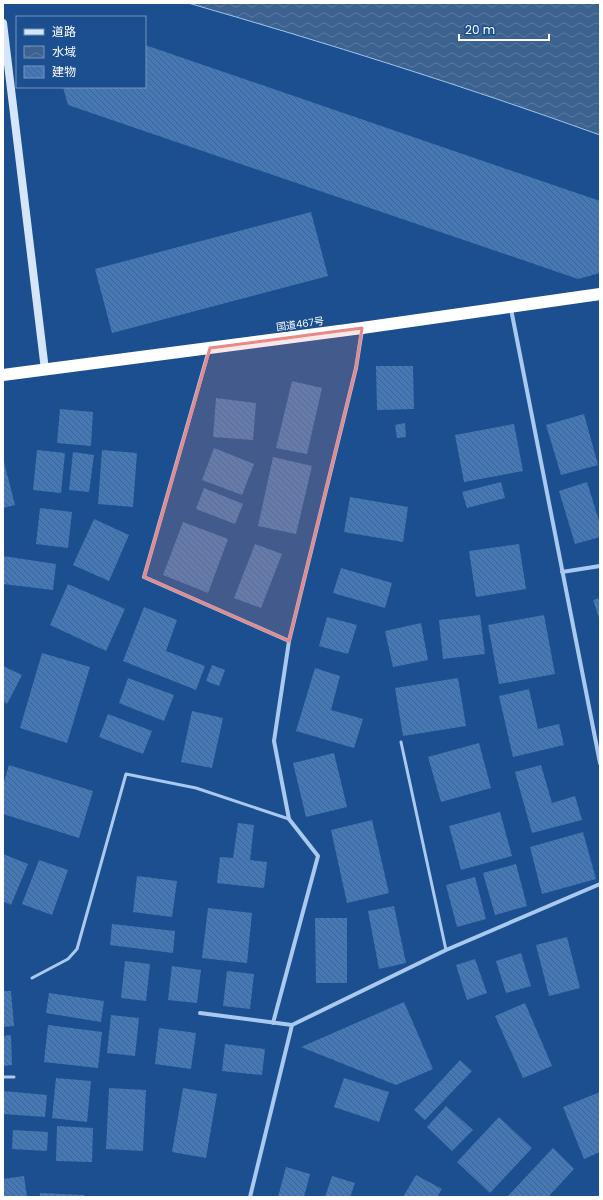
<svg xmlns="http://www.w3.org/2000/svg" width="603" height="1200" viewBox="0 0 603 1200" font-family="Poppins,'Noto Sans JP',sans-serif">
  <defs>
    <pattern id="water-waves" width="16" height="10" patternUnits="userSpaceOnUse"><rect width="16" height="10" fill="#3c6290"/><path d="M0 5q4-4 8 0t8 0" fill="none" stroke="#597aa1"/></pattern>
    <pattern id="building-back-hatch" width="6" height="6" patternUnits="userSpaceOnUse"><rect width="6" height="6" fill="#4478b7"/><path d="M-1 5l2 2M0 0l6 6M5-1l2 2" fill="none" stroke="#486282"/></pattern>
  </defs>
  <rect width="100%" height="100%" fill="#1b4f8f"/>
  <path fill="url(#water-waves)" stroke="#9cc4f0" d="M 188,3 L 600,3 L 600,135 C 464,86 327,43 188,3 Z"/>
  <path fill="url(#building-back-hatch)" d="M 145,45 L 600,201 L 600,273 L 578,279 L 68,105 L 63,87 L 145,87 Z
    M 311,212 L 328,276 L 112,333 L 95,269 Z
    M 376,366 L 413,366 L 414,409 L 377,410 Z
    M 292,381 L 322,388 L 307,454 L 276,448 Z
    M 216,398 L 256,403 L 253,440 L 213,437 Z
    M 60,409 L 93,412 L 91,446 L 57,443 Z
    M 584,414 L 598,465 L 561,475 L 546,425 Z
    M 405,423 L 406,437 L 397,438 L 395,425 Z
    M 514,424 L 523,471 L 464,482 L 455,435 Z
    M 214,448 L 254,464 L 242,495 L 202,480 Z
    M 37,450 L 65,453 L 61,493 L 33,490 Z
    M 102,450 L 137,453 L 133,507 L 98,504 Z
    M 73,452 L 94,455 L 89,492 L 69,490 Z
    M 273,457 L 312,466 L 296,534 L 258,526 Z
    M 3,458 L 15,505 L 3,508 Z
    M 501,482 L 505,498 L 467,508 L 462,492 Z
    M 587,482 L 600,524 L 600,537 L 575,544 L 559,491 Z
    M 204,488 L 243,504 L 235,524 L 196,509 Z
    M 350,497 L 408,507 L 403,542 L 344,532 Z
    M 40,508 L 72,512 L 68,548 L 36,544 Z
    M 94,519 L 129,535 L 109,581 L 73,565 Z
    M 183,522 L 228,539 L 208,593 L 163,575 Z
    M 255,544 L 282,554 L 261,608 L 234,598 Z
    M 519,544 L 526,589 L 476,597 L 469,551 Z
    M 3,556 L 56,564 L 53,590 L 3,584 Z
    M 341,568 L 392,583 L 385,608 L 333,593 Z
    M 68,584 L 125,609 L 106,651 L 50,625 Z
    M 600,598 L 600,621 L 593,600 Z
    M 144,607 L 177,620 L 166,651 L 205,666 L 196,690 L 123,661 Z
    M 480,615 L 485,654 L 443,659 L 439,620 Z
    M 544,615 L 555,674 L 499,684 L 488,625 Z
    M 327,617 L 357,625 L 348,654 L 319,646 Z
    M 421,623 L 428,660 L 393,667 L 385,631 Z
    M 42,653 L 90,667 L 67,743 L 20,728 Z
    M 212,665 L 225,670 L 219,686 L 206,681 Z
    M 3,666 L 22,675 L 7,704 L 3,701 Z
    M 315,668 L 340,676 L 331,710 L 363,719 L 354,748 L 296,731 Z
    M 128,678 L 174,695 L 164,721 L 119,703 Z
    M 458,678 L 466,726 L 403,736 L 395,688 Z
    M 529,689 L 538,729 L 559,724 L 564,745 L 513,757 L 499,696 Z
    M 192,711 L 223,718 L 212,768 L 181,762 Z
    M 108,714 L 152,731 L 143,754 L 99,737 Z
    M 479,743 L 491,788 L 441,802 L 428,757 Z
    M 334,753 L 347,807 L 306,817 L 293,763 Z
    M 9,765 L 93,791 L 79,838 L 3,814 L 3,785 Z
    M 541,765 L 552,803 L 575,796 L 582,820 L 532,833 L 515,772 Z
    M 500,812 L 512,856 L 461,870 L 449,826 Z
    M 372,820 L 389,893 L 347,903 L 331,830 Z
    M 238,823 L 254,825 L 250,860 L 267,862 L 264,888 L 217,883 L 220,857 L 233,858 Z
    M 583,832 L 596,879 L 542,894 L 530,847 Z
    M 3,854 L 28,864 L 11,905 L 3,901 Z
    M 39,860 L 68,870 L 52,915 L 22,904 Z
    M 516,864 L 527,906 L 495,915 L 483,873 Z
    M 137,876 L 177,881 L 172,917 L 133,912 Z
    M 475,877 L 486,919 L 457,927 L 446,885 Z
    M 394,906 L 406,963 L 379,969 L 368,911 Z
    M 208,908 L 252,913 L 247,963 L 202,958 Z
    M 315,918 L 347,918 L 347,983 L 316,983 Z
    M 112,924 L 175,931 L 173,953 L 110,945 Z
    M 567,937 L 580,988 L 549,996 L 536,945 Z
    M 521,953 L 531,986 L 506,993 L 496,961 Z
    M 475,959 L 487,993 L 467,1000 L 456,965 Z
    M 125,961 L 150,964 L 146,1001 L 121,998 Z
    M 172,966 L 201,970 L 197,1003 L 168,1000 Z
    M 227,971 L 254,974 L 250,1009 L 223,1006 Z
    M 3,991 L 11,991 L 14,1026 L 3,1027 Z
    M 49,993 L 104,1001 L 101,1022 L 46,1013 Z
    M 404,1002 L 433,1069 L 396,1085 L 301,1047 Z
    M 525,1003 L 552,1066 L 523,1078 L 495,1016 Z
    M 111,1015 L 139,1018 L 135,1056 L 107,1053 Z
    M 48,1025 L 102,1032 L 98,1068 L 44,1062 Z
    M 159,1028 L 196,1033 L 191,1069 L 155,1064 Z
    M 11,1035 L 12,1065 L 3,1066 L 3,1036 Z
    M 225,1044 L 265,1049 L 262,1075 L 222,1071 Z
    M 460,1060 L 472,1071 L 425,1120 L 414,1110 Z
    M 56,1078 L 91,1081 L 87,1122 L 52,1118 Z
    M 344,1078 L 389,1092 L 379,1122 L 334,1107 Z
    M 109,1088 L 146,1090 L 143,1151 L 106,1149 Z
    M 183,1088 L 217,1094 L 206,1158 L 172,1152 Z
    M 3,1091 L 47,1095 L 45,1117 L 3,1114 Z
    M 600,1092 L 600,1152 L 584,1159 L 563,1107 Z
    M 446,1106 L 473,1130 L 452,1151 L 427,1127 Z
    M 499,1117 L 532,1148 L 490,1193 L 457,1162 Z
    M 57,1126 L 93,1128 L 92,1162 L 56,1161 Z
    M 13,1130 L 48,1132 L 47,1151 L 12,1149 Z
    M 553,1148 L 574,1169 L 548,1197 L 507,1197 Z
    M 286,1167 L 310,1174 L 304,1197 L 278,1197 Z
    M 416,1175 L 442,1189 L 437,1197 L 403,1197 Z
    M 24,1176 L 27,1197 L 3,1197 L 3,1179 Z
    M 332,1176 L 355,1183 L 350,1197 L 325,1197 Z
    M 40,1193 L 84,1195 L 84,1197 L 40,1197 Z"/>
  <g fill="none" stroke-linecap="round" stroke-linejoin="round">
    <path stroke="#a9c9ee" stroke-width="3" d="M 401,742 L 446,950
      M 32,978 L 68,959 L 77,949 L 126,774 L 196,788 L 289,819
      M 3,1077 L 14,1077"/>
    <path stroke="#a9c9ee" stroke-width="4" d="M 511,309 L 600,763
      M 209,350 L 144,577 L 289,641
      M 562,572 L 600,566
      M 200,1013 L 292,1025
      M 273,1023 L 318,856 L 289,819 L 274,741 L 289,641 L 356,368 L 362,330
      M 250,1197 L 292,1025 L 446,950 L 600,884"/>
    <path stroke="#d6e6fa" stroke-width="8" d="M 3,23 L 45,370"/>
    <path stroke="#fff" stroke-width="12" d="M 3,375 L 362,328 L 600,294"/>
  </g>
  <path fill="#e88989" fill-opacity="0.2" stroke="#e88989" stroke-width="3" stroke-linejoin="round" d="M 362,328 L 356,368 L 289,641 L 144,577 L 210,348 Z"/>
  <g text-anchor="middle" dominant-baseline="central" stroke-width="3" stroke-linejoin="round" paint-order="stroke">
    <g font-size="10" fill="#fff" stroke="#1b4f8f">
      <text transform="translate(300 324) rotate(-8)">国道467号</text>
    </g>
  </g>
  <rect width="603" height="1200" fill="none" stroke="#ffffff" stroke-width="8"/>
  <rect x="16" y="16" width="130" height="72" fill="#1b4f8f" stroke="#7695bc"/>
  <rect x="24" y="29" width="20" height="6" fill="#d6e6fa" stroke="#7695bc"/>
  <text x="52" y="36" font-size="12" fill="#ffffff">道路</text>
  <rect x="24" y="46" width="20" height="12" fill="url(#water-waves)" stroke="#7695bc"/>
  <text x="52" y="56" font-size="12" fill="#ffffff">水域</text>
  <rect x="24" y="66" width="20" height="12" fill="url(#building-back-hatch)" stroke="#7695bc"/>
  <text x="52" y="76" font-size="12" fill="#ffffff">建物</text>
  <path d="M459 34v6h90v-6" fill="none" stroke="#ffffff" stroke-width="2"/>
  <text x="465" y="34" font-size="12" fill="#ffffff" stroke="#1b4f8f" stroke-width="3" paint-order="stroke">20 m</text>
</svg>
